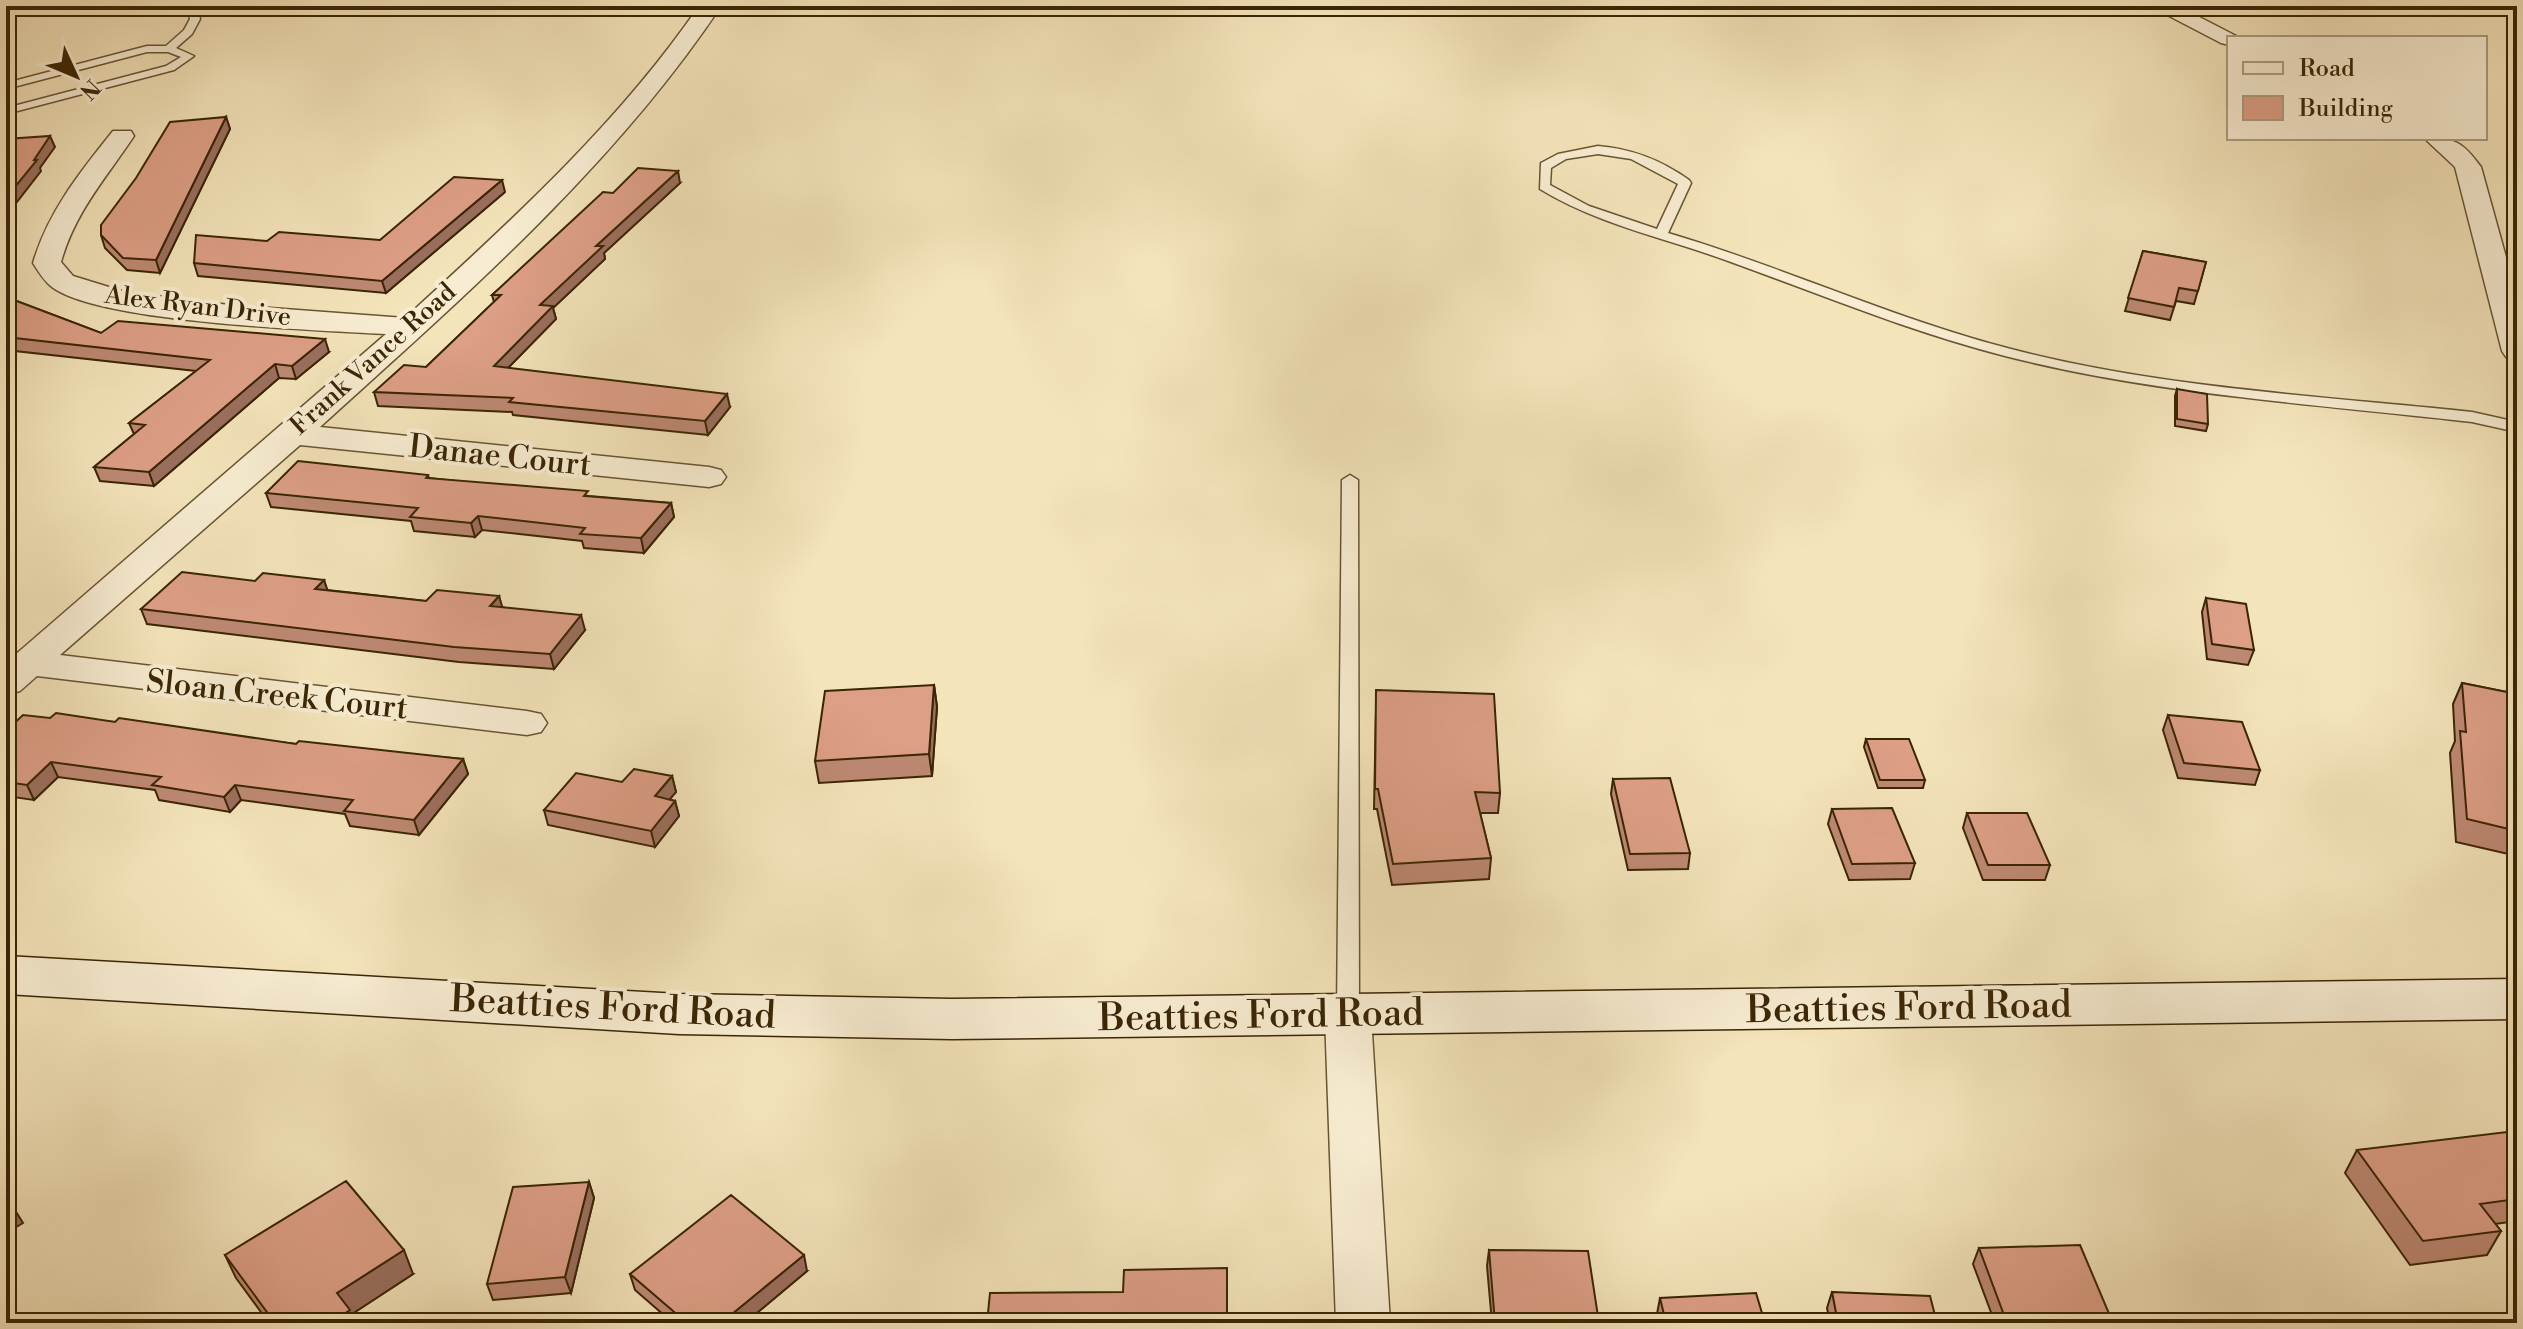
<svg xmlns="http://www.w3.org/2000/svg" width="2523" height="1329" viewBox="0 0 2523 1329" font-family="'Libre Bodoni',serif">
  <rect width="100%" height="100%" fill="#f4e4ba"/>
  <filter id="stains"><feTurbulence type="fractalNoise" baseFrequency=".0025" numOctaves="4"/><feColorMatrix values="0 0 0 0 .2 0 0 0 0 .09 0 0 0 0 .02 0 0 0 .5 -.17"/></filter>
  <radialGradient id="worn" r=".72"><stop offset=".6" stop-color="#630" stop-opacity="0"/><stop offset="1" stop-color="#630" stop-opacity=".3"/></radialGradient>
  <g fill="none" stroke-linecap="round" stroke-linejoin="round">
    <defs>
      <path id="lane" d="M 187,6 L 197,6 L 200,19 L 192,34 L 176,48 L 194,56 L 174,70 L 6,114 L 6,108 L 166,66 L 181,57 L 168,52 L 147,52 L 6,89 L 6,83 L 147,46 L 166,46 L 184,30 L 190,19 Z
        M 1598,146 C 1633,149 1661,160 1689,180 L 1691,183 L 1668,233 C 1784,267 1894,319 2011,349 C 2161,388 2319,396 2472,412 L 2517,422 L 2517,432 L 2472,422 C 2317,404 2157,395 2005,356 C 1911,332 1822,295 1731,262 C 1666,238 1599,225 1540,189 L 1541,163 L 1558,154 ZM 1598,154 L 1631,159 L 1678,184 L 1657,229 L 1589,206 L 1550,185 L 1551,168 L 1566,159 Z
        M 1350,475 L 1358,480 L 1359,1016 L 1356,1022 L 1348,1024 L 1340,1022 L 1337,1016 L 1342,480 Z"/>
      <path id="street" d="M 699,6 L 721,6 C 613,168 462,298 320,427 L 709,467 L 721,470 L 726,477 L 721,484 L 709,487 L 300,445 L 60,655 L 527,711 L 541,714 L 547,723 L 541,732 L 527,735 L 37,676 L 20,691 L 6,695 L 6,663 L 15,655 L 386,334 C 319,330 100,323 52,287 C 44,281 38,271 33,263 C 48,212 80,172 113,131 L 131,131 L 134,136 C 106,178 75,212 61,262 L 73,276 L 125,292 L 229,305 L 405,318 C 510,222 618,124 699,6 Z
        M 2150,6 L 2178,6 L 2240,38 L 2229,38 L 2229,45 L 2221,43 Z
        M 2424,138 C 2455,138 2462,141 2481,167 L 2517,297 L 2517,360 L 2506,357 L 2502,351 L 2455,167 Z
        M 1348,999 L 1365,1004 L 1371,1016 L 1390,1323 L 1336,1323 L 1325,1016 L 1331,1004 Z"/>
      <path id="secondary" d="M 6,956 L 679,994 L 952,999 L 2517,979 L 2517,1019 L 952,1039 L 679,1034 L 6,994 Z"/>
    </defs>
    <use href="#lane" stroke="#685532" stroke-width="3"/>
    <use href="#street" stroke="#685532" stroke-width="3"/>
    <use href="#secondary" stroke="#3a2504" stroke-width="3"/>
    <use href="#lane" fill="#f8edd2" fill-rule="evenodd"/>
    <use href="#street" fill="#f8edd2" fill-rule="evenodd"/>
    <use href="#secondary" fill="#f8edd2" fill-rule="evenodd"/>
  </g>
  <path fill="#be8973" stroke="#3a2504" stroke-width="2" d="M 226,117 L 230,129 L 160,273 L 127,270 L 105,248 L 101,235 Z
    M 680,183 L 604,253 L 605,259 L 553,308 L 556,319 L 508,368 L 730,407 L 708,435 L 513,415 L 512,412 L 378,406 L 374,392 L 426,367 L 494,302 L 492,295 L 613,193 Z
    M 505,192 L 386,293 L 198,276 L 194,263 L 267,241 L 380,240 Z
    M 2143,251 L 2206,262 L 2194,304 L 2176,301 L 2170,320 L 2125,311 Z
    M 6,297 L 101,333 L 329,352 L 296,379 L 279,378 L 154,486 L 100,481 L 94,467 L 134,434 L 129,423 L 196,371 L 6,350 Z
    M 2177,389 L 2208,424 L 2206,431 L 2175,426 L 2175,396 Z
    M 428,475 L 429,478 L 589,496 L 671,503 L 674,517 L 644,553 L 584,548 L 582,541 L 482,530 L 475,537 L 414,531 L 411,521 L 271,507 L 266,493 Z
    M 324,580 L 327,590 L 426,601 L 499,596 L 502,607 L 585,630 L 554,669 L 459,662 L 147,624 L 141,609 L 255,581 Z
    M 2206,598 L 2254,650 L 2248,665 L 2207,659 L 2202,612 Z
    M 2462,683 L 2517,694 L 2517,856 L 2456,842 L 2450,753 L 2455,741 L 2453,704 Z
    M 934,685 L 937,707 L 932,776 L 819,783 L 815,761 Z
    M 1376,710 L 1500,793 L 1498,813 L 1480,813 L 1491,858 L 1489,879 L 1392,885 L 1377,809 L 1374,809 Z
    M 2168,715 L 2260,770 L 2255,785 L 2178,778 L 2163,730 Z
    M 50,718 L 115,722 L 296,744 L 463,759 L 468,774 L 419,835 L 350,826 L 345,814 L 241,800 L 230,812 L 159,800 L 155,790 L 58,777 L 34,800 L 6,796 L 6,731 Z
    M 1866,739 L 1925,780 L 1923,788 L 1878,788 L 1864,747 Z
    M 672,776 L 676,792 L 669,799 L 675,801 L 679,816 L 655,847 L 548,825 L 544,810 L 622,782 Z
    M 1613,779 L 1690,853 L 1688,869 L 1628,870 L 1611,794 Z
    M 1832,809 L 1915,863 L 1910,879 L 1849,880 L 1828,824 Z
    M 1967,813 L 2050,865 L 2045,880 L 1983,880 L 1963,828 Z
    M 2517,1144 L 2517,1221 L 2495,1224 L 2501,1231 L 2487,1255 L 2410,1265 L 2345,1173 L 2357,1150 Z
    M 589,1182 L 594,1198 L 571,1293 L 493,1300 L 487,1284 Z
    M 1979,1248 L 2113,1323 L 1995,1323 L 1973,1264 Z
    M 1489,1250 L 1599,1323 L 1492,1323 L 1487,1266 Z
    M 225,1255 L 413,1274 L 352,1314 L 356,1323 L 269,1323 L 236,1278 Z
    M 807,1271 L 745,1323 L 673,1323 L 635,1290 L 630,1274 Z
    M 1832,1292 L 1937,1323 L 1830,1323 L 1827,1308 Z
    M 1660,1298 L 1765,1323 L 1659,1323 L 1657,1314 Z"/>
  <path fill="#9b6f5e" stroke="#3a2504" stroke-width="2" d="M 226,117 L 230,129 L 160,273 L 156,260 Z
    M 50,136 L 55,147 L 40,168 L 41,171 L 6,216 L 6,198 Z
    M 678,171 L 680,183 L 604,253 L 605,259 L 553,308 L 556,319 L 497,379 L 494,366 L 540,305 L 596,246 Z
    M 502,180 L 505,192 L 386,293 L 382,281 Z
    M 325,339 L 329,352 L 296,379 L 292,366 Z
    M 275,364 L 279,378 L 154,486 L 149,472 Z
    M 727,394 L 730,407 L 708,435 L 705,421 Z
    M 671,503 L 674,517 L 644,553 L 641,538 Z
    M 478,516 L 482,530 L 475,537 L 471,523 Z
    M 324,580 L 329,595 L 315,589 Z
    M 499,596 L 503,610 L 490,606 Z
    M 581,615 L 585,630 L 554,669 L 550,654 Z
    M 934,685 L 937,707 L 932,776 L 929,754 Z
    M 463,759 L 468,774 L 419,835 L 414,820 Z
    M 51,762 L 58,777 L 34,800 L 27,785 Z
    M 672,776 L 676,792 L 659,812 L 655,796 Z
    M 235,785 L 241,800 L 230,812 L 224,797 Z
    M 675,801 L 679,816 L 655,847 L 651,831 Z
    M 589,1182 L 594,1198 L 571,1293 L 565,1277 Z
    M 13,1207 L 23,1223 L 6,1233 L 6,1211 Z
    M 404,1250 L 413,1274 L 352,1314 L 356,1323 L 330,1323 L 337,1293 Z
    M 804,1255 L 807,1271 L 745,1323 L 721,1323 Z"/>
  <path fill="#dd9f86" stroke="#3a2504" stroke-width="2" d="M 226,117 L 156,260 L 123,258 L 101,235 L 101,225 L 136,178 L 170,122 Z
    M 50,136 L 34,160 L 37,160 L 6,198 L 6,139 Z
    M 638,168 L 678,171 L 596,246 L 603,246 L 540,305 L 553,306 L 494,366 L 727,394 L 705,421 L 509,402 L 513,398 L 374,392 L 404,365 L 426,367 L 501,295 L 492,295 L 603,192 L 613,193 Z
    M 454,177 L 502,180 L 382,281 L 194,263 L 196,235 L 267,241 L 279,232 L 380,240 Z
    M 2143,251 L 2206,262 L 2198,291 L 2179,288 L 2174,307 L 2128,298 Z
    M 6,297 L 101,333 L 118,321 L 325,339 L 292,366 L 275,364 L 149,472 L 94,467 L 145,425 L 129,423 L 210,360 L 6,337 Z
    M 2177,389 L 2207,394 L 2208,424 L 2177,419 Z
    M 298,461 L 428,475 L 426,478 L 588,491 L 584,496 L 671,503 L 641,538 L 580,534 L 585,528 L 478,516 L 471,523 L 410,517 L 418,508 L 266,493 Z
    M 182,572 L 255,581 L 263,573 L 324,580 L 315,589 L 426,601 L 437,590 L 499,596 L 490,606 L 581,615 L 550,654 L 454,647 L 141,609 Z
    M 2206,598 L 2246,604 L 2254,650 L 2212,644 Z
    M 2462,683 L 2517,694 L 2517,831 L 2467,819 L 2460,731 L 2466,732 Z
    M 934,685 L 929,754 L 815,761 L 825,691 Z
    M 1376,690 L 1494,694 L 1500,793 L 1475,792 L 1491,858 L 1393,864 L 1378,789 L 1375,789 Z
    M 56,713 L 115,722 L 119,718 L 296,744 L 299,741 L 463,759 L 414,820 L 344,811 L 353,800 L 235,785 L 224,797 L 152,785 L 161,777 L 51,762 L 27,785 L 6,782 L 6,731 L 23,715 L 50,718 Z
    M 2168,715 L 2242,722 L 2260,770 L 2184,763 Z
    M 1866,739 L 1909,739 L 1925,780 L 1880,780 Z
    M 634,769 L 672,776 L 655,796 L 675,801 L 651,831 L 544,810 L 576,773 L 622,782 Z
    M 1670,778 L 1690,853 L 1630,854 L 1613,779 Z
    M 1892,808 L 1915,863 L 1852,864 L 1832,809 Z
    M 1967,813 L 2027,813 L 2050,865 L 1988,865 Z
    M 2507,1132 L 2517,1144 L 2517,1199 L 2480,1204 L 2501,1231 L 2423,1241 L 2357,1150 Z
    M 346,1181 L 404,1250 L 337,1293 L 350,1310 L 330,1323 L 275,1323 L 225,1255 Z
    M 589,1182 L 565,1277 L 487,1284 L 513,1187 Z
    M 731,1195 L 804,1255 L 721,1323 L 687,1323 L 630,1274 Z
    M 6,1196 L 13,1207 L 6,1211 Z
    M 2080,1245 L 2113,1323 L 2007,1323 L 1979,1248 Z
    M 1489,1250 L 1588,1251 L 1599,1323 L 1495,1323 Z
    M 1227,1268 L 1227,1323 L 987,1323 L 990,1293 L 1123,1292 L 1124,1270 Z
    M 1832,1292 L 1930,1296 L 1937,1323 L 1838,1323 Z
    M 1756,1293 L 1765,1323 L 1666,1323 L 1660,1298 Z"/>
  <g text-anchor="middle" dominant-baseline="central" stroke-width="8" stroke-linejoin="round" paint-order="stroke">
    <g font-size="26" fill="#3a2504" stroke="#f8edd2">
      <text transform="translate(198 306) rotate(7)">Alex Ryan Drive</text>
      <text transform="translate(373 359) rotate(-42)">Frank Vance Road</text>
    </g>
    <g font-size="32" fill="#3a2504" stroke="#f8edd2">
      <text transform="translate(500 456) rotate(6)">Danae Court</text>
      <text transform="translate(277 695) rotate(6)">Sloan Creek Court</text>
    </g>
    <g font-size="38" fill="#3a2504" stroke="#f8edd2">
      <text transform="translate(613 1008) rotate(3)">Beatties Ford Road</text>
      <text transform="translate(1909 1008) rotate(-1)">Beatties Ford Road</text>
      <text transform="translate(1261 1016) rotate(-1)">Beatties Ford Road</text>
    </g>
  </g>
  <rect width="2523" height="1329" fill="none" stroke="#f4e4ba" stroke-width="32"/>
  <rect x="8" y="8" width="2507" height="1313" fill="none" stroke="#3a2504" stroke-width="4"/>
  <rect x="16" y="16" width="2491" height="1297" fill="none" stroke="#3a2504" stroke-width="2"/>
  <rect x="2227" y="36" width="260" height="104" fill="#f8edd2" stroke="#ac9d80" stroke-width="2"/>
  <rect x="2243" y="62" width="40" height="12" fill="#f8edd2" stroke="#ac9d80" stroke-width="2"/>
  <text x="2299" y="76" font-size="24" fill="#3a2504">Road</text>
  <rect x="2243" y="96" width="40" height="24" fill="#dd9f86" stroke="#ac9d80" stroke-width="2"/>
  <text x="2299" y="116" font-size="24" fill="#3a2504">Building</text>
  <g transform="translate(76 76) rotate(134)" stroke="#f8edd2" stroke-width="6" paint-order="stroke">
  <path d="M0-6L14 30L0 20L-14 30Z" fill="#3a2504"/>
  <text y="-12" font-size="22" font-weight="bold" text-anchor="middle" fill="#3a2504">N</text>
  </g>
  <rect width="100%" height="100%" filter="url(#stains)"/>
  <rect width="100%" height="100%" fill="url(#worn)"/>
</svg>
